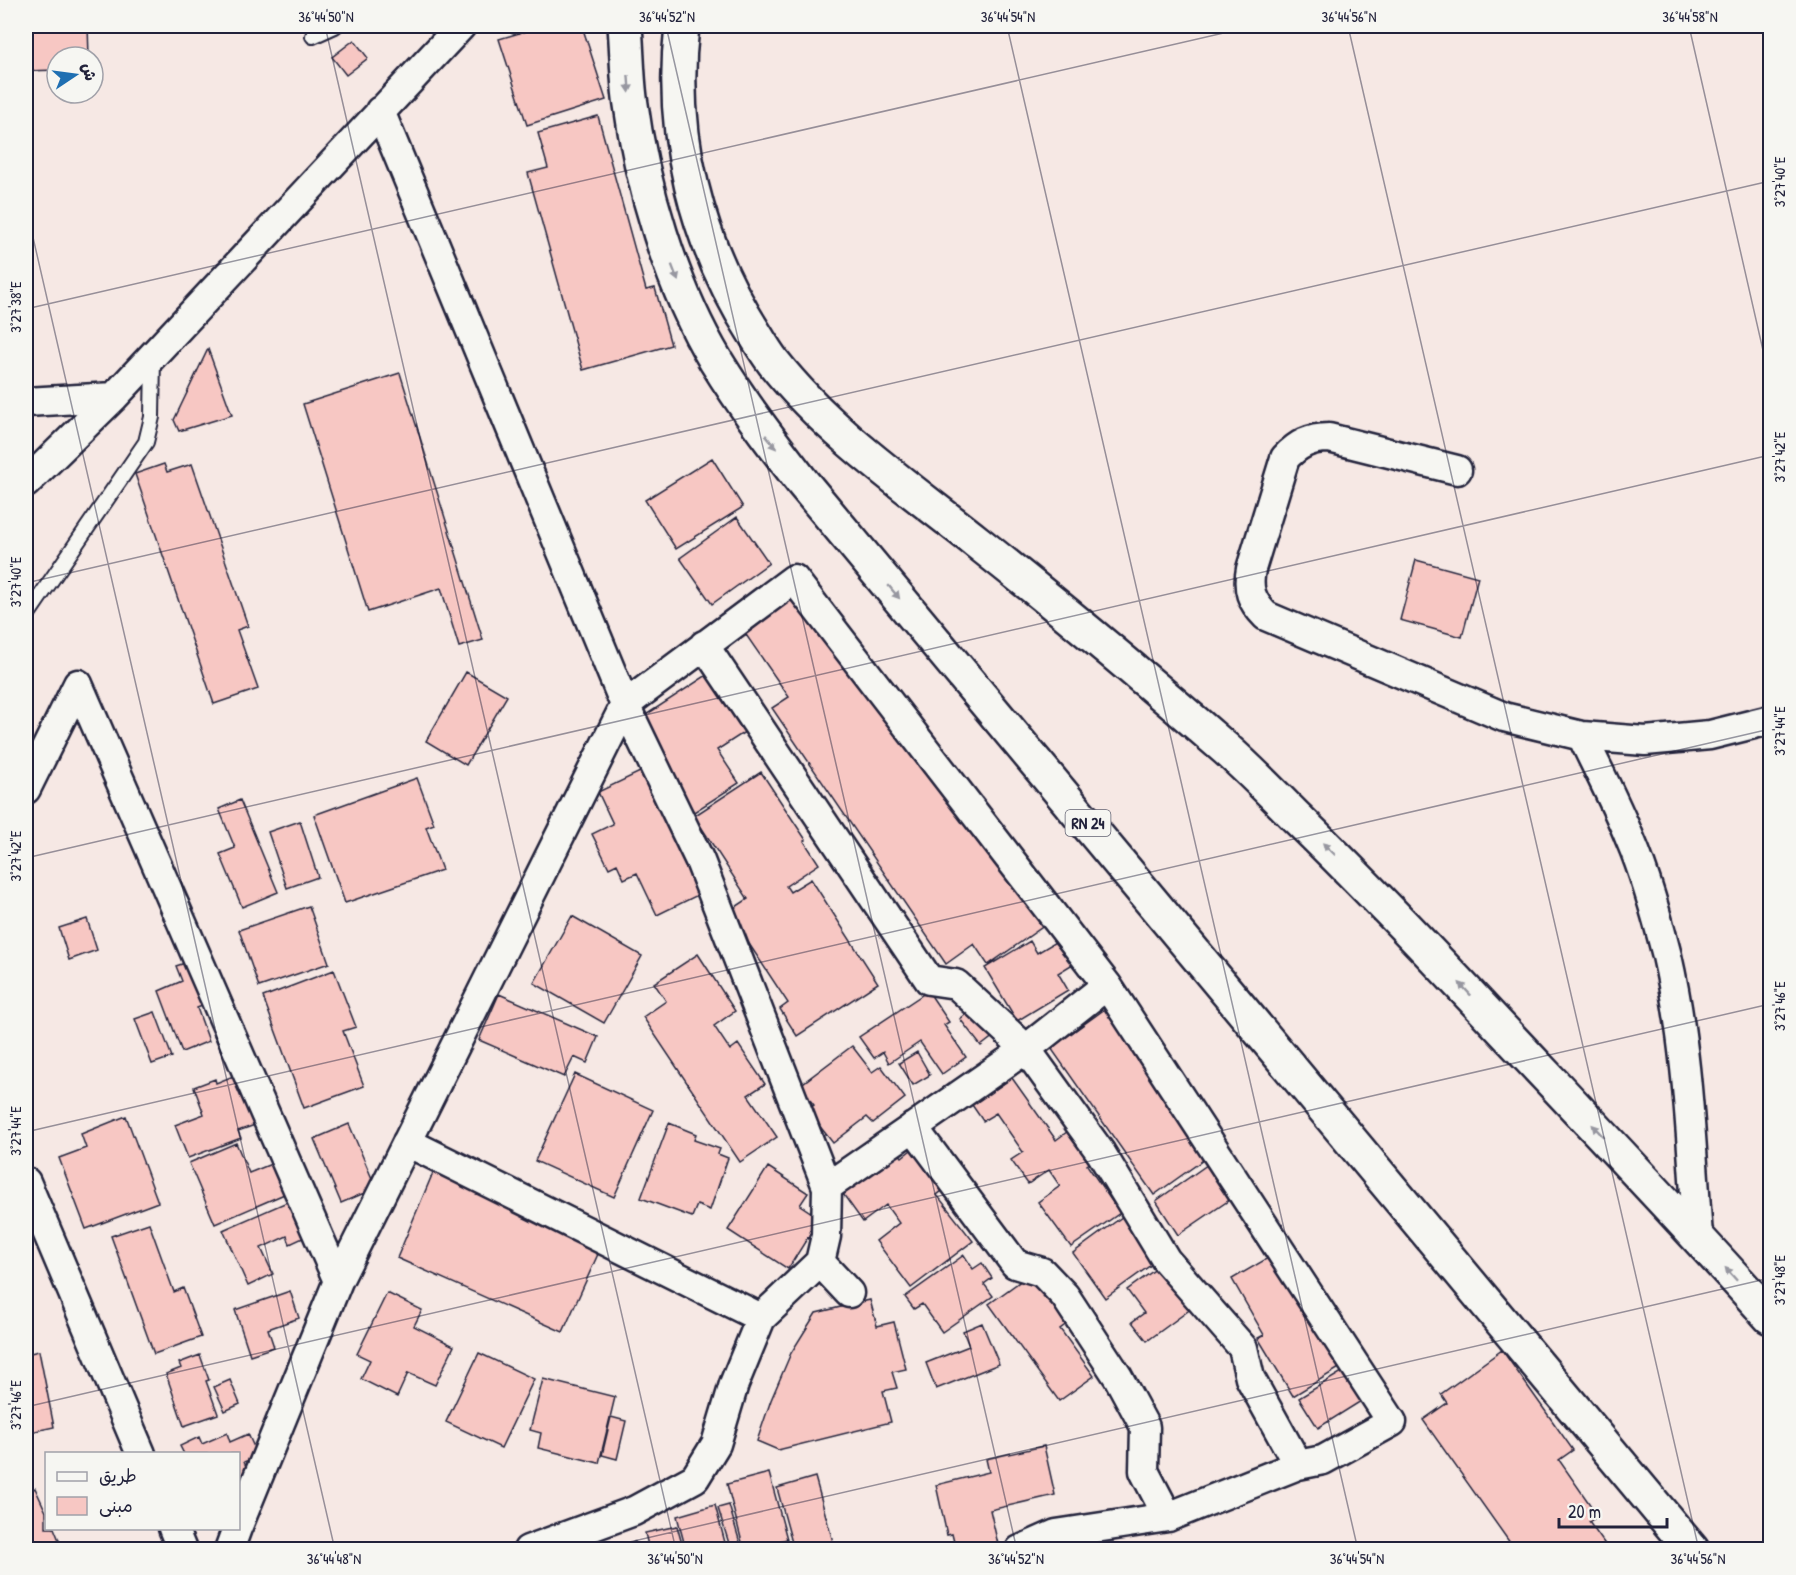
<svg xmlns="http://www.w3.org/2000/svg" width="1796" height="1575" viewBox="0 0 1796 1575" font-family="'Patrick Hand','Playpen Sans Arabic',sans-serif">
  <rect width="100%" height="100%" fill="#f6e8e4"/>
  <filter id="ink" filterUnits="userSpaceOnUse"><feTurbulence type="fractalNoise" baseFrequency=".0167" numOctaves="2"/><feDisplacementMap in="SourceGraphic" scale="12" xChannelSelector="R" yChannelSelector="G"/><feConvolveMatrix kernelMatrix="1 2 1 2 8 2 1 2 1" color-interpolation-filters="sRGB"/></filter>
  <g filter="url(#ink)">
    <path fill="#f7c7c3" stroke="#22223b" stroke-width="1.5" d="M 26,26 L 88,26 L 89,57 L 57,57 L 57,70 L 26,71 Z
      M 543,26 L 582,26 L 606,100 L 527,125 L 499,39 Z
      M 354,40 L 368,58 L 346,75 L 332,57 Z
      M 598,116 L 646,290 L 655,288 L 671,345 L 583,370 L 528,173 L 548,168 L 538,133 Z
      M 208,349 L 232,415 L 179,431 L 174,420 Z
      M 400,373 L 483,640 L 459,647 L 441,588 L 368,612 L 303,404 Z
      M 712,458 L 743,507 L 676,549 L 645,500 Z
      M 164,464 L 167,472 L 192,464 L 248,626 L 237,630 L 258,689 L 214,704 L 135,474 Z
      M 737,517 L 769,563 L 712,604 L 680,558 Z
      M 1416,560 L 1478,577 L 1462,637 L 1400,620 Z
      M 798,591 L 900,740 L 915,730 L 1048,923 L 988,965 L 974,944 L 946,964 L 772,708 L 789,697 L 742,629 Z
      M 713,671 L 751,728 L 717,750 L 739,783 L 694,812 L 635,722 Z
      M 466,672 L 507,696 L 466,765 L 426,741 Z
      M 642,771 L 700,894 L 657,915 L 637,873 L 624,879 L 617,864 L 609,868 L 592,834 L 613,824 L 598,792 Z
      M 761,772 L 806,840 L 804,841 L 819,864 L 786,886 L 790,892 L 811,879 L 878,983 L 797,1036 L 780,1009 L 788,1003 L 728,912 L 748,899 L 694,816 Z
      M 417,778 L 434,824 L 426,827 L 442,870 L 345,903 L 314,815 Z
      M 240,800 L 278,892 L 242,907 L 220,854 L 235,848 L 219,809 Z
      M 300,821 L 318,877 L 287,888 L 268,832 Z
      M 309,906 L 329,963 L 259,987 L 239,930 Z
      M 572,916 L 642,956 L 604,1023 L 534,983 Z
      M 87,919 L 97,950 L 69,960 L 59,928 Z
      M 1067,935 L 1081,959 L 1058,973 L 1068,990 L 1017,1021 L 985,968 L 1030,941 L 1037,953 Z
      M 698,954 L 735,1011 L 714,1026 L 730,1050 L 738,1044 L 765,1084 L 748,1095 L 777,1137 L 740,1162 L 643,1017 L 666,1001 L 654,983 Z
      M 194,960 L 210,1003 L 197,1008 L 209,1041 L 182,1052 L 159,991 L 182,981 L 176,966 Z
      M 334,970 L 356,1027 L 343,1031 L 364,1086 L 304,1108 L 263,997 Z
      M 928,991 L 949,1022 L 944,1025 L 966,1057 L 942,1074 L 920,1042 L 889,1063 L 883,1052 L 874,1058 L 859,1037 Z
      M 499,994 L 598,1037 L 587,1063 L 574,1057 L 564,1077 L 479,1040 Z
      M 1116,1001 L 1220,1148 L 1154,1195 L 1051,1048 Z
      M 978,1005 L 999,1032 L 981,1046 L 960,1019 Z
      M 155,1012 L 172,1057 L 152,1064 L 135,1019 Z
      M 852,1046 L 872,1072 L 881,1066 L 905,1098 L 873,1123 L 867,1117 L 833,1143 L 807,1110 L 814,1105 L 799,1086 Z
      M 917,1052 L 930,1075 L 913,1085 L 899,1063 Z
      M 575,1074 L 653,1110 L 614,1197 L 535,1161 Z
      M 236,1075 L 255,1125 L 238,1131 L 241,1138 L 188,1158 L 175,1125 L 204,1114 L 194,1087 L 215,1079 L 216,1083 Z
      M 1012,1078 L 1056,1140 L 1079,1123 L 1101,1155 L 1087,1165 L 1120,1213 L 1071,1247 L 1038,1202 L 1060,1186 L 1049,1170 L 1028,1184 L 1011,1160 L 1023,1152 L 996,1113 L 983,1121 L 972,1105 Z
      M 126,1116 L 158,1202 L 86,1229 L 59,1158 L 86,1148 L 81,1134 Z
      M 669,1123 L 696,1134 L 694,1140 L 720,1149 L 718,1154 L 728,1158 L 710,1210 L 697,1205 L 692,1217 L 641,1198 Z
      M 349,1124 L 376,1188 L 341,1203 L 314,1139 Z
      M 236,1143 L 249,1173 L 276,1162 L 289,1192 L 215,1224 L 189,1163 Z
      M 915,1147 L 946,1188 L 937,1195 L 973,1241 L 911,1288 L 876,1241 L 899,1223 L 886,1205 L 863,1222 L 843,1194 L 898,1152 L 902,1157 Z
      M 1221,1155 L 1244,1190 L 1178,1235 L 1156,1201 Z
      M 768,1167 L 808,1193 L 800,1205 L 824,1221 L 812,1240 L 808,1237 L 788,1269 L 728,1230 Z
      M 435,1168 L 603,1243 L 563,1332 L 397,1258 Z
      M 287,1202 L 303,1238 L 290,1244 L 287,1236 L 261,1248 L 273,1274 L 248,1286 L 223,1230 Z
      M 1122,1217 L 1155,1262 L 1105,1298 L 1073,1253 Z
      M 149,1223 L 174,1292 L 183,1288 L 201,1337 L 154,1354 L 111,1236 Z
      M 1285,1248 L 1351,1361 L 1293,1396 L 1258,1338 L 1264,1335 L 1232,1279 Z
      M 964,1255 L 973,1269 L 982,1263 L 992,1278 L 984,1284 L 993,1296 L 942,1332 L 922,1304 L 914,1309 L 905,1297 Z
      M 1160,1266 L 1203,1300 L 1147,1341 L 1132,1322 L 1144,1313 L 1127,1290 Z
      M 1040,1267 L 1083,1312 L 1060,1329 L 1094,1376 L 1059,1401 L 989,1304 Z
      M 290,1291 L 299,1318 L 268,1329 L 274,1347 L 250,1355 L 235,1310 Z
      M 387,1293 L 422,1310 L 414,1326 L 454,1346 L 435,1385 L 408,1373 L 397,1397 L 361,1379 L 370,1360 L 357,1354 Z
      M 870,1300 L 877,1326 L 894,1322 L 906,1369 L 892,1372 L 897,1388 L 883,1391 L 891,1422 L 778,1450 L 757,1441 L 771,1400 L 791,1353 L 816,1313 Z
      M 982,1323 L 999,1364 L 936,1389 L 926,1363 L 969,1346 L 963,1331 Z
      M 1502,1350 L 1573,1450 L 1559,1460 L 1598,1516 L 1589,1522 L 1609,1550 L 1515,1550 L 1423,1420 L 1447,1403 L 1441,1394 Z
      M 39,1351 L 54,1427 L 26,1433 L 26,1354 Z
      M 479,1353 L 534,1379 L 501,1448 L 446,1422 Z
      M 200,1355 L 209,1380 L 206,1381 L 218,1414 L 184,1426 L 166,1374 L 181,1368 L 179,1363 Z
      M 1355,1364 L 1374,1393 L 1318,1428 L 1299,1398 Z
      M 543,1379 L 615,1397 L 599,1463 L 538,1448 L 541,1433 L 530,1430 Z
      M 230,1380 L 240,1404 L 225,1411 L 214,1387 Z
      M 611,1417 L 626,1421 L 617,1459 L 602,1455 Z
      M 227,1433 L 230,1442 L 248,1434 L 258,1456 L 244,1462 L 254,1484 L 238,1490 L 238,1454 L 184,1454 L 180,1446 L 199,1437 L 202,1444 Z
      M 1044,1446 L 1055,1495 L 990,1510 L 998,1544 L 975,1550 L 956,1550 L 952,1534 L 947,1535 L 936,1485 L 989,1472 L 986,1459 Z
      M 769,1473 L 787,1539 L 744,1550 L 727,1484 Z
      M 815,1477 L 835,1549 L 794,1550 L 777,1488 Z
      M 35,1488 L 46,1512 L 46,1528 L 54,1528 L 63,1550 L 26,1550 L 26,1493 Z
      M 715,1505 L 727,1550 L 686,1550 L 677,1516 Z
      M 729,1505 L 742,1550 L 731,1550 L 718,1508 Z
      M 677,1526 L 682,1544 L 660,1550 L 649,1550 L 645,1533 Z
      M 787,1541 L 790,1550 L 757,1550 L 757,1549 Z
      M 635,1542 L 637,1550 L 605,1550 Z"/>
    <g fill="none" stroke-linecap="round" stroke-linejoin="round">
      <defs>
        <path id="lane" d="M 313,36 L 335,26
          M 26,617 L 146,442 L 152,417 L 153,358"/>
        <path id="street" d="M 380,111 L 625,705 L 700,861 L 827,1187 L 826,1236 L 820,1262 L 849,1293
          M 26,402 L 114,397
          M 1457,470 L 1329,438 C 1310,438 1298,444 1285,458 L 1251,569 C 1247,589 1251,601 1266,616 L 1504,717 L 1582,736 L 1645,741 L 1710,735 L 1770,720
          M 26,483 L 114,397 L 461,26
          M 704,645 L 929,980 L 956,984 L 1026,1049 L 1101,1153 L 1166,1260 L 1243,1348 L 1250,1378 L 1298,1465
          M 78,684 L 338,1281
          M 1582,736 C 1598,770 1616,804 1630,839 C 1646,876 1657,917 1667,956 C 1688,1047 1691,1143 1698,1236
          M 26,789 L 78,684
          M 913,1127 L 1015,1264 L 1042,1272 L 1065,1296 L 1118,1377 L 1145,1427 L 1144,1471 L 1168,1517 L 1056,1534 L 1020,1550
          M 407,1142 L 761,1318
          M 26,1182 L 141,1454
          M 827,1187 L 1026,1049 L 1107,985
          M 238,1526 L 338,1281 L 625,705 L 794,579 L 1107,985 L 1392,1422 L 1323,1460 L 1298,1465 L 1168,1517
          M 173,1528 L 182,1550
          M 229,1550 L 237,1528
          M 528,1550 L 634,1511 L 695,1478 L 716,1444 L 734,1384 L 761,1318 L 820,1262"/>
        <path id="primary" d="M 625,26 C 627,50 627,74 630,98 C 641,184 671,286 716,361 C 743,405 772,443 803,483 L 1692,1550
          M 682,26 C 669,134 696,242 755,334 C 761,344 767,354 774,363 C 829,433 908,487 977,542 C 1062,609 1144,678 1226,749 C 1250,770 1272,793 1295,816 C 1360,879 1422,944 1484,1010 C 1580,1112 1677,1213 1770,1317"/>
      </defs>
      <use href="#lane" stroke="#22223b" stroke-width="18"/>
      <use href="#street" stroke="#22223b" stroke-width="33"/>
      <use href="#primary" stroke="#22223b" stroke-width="38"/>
      <use href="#lane" stroke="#f6f6f2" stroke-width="14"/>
      <use href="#street" stroke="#f6f6f2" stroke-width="28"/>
      <use href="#primary" stroke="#f6f6f2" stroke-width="33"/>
    </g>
    <defs><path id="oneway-solid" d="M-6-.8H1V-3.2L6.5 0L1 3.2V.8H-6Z" transform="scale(1.5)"/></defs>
    <g fill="#9797a0">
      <use href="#oneway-solid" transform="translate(629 84) rotate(86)"/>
      <use href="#oneway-solid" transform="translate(675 273) rotate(69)"/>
      <use href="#oneway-solid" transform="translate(771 442) rotate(52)"/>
      <use href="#oneway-solid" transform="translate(894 592) rotate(50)"/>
      <use href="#oneway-solid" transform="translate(1329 849) rotate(-136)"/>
      <use href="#oneway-solid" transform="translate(1465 989) rotate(-133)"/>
      <use href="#oneway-solid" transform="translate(1598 1131) rotate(-133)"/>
      <use href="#oneway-solid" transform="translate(1731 1274) rotate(-132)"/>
    </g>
  </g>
  <path fill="none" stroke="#22223b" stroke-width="1.5" stroke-opacity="0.45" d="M 325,26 L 676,1550M 666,26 L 1017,1550M 1007,26 L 1358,1550M 1348,26 L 1699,1550M 1689,26 L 1770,381M 26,35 L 65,26M 26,207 L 335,1550M 26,309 L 1254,26M 26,583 L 1770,181M 26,858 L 1770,455M 26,1132 L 1770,729M 26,1407 L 1770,1004M 595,1550 L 1770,1278"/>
  <g text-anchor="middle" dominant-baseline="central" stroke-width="6" stroke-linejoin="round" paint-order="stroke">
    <rect fill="#f6f6f2" stroke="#626272" stroke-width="1.5" x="1065.5" y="810" width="45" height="26" rx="4.5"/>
    <g font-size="16" font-weight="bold" fill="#22223b">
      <text x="1088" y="823">RN 24</text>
    </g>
  </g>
  <rect width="1796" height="1575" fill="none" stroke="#f6f6f2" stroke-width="66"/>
  <rect x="45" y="1452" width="195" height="78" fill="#f6f6f2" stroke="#a1a1a9" stroke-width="1.5"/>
  <rect x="57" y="1472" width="30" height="9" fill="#f6f6f2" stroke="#a1a1a9" stroke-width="1.5"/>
  <text x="99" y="1482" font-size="18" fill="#22223b">طريق</text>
  <rect x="57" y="1497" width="30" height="18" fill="#f7c7c3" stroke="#a1a1a9" stroke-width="1.5"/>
  <text x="99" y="1512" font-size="18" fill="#22223b">مبنى</text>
  <g transform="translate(75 75) rotate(77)"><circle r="28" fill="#f6f6f2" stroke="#a1a1a9" stroke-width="1.5"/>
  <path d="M0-4.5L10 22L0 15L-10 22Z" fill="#1f6fb2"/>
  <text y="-9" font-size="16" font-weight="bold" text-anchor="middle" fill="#22223b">ش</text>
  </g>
  <path d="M1559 1518v9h108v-9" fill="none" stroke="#22223b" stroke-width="3"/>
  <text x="1568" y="1518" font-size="18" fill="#22223b" stroke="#f6f6f2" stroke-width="4.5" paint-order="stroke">20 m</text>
  <rect x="33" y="33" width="1730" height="1509" fill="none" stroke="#22223b" stroke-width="2"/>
  <g font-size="15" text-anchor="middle" fill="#22223b">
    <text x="326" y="22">36°44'50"N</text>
    <text x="667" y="22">36°44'52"N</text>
    <text x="1008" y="22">36°44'54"N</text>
    <text x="1349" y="22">36°44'56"N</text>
    <text x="1690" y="22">36°44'58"N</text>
    <text transform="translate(1780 182) rotate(-90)" y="5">3°27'40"E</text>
    <text transform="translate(16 307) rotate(-90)" y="5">3°27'38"E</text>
    <text transform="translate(1780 457) rotate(-90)" y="5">3°27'42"E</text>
    <text transform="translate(16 582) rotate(-90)" y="5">3°27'40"E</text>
    <text transform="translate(1780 731) rotate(-90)" y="5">3°27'44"E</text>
    <text transform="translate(16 856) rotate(-90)" y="5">3°27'42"E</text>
    <text transform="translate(1780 1006) rotate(-90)" y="5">3°27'46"E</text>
    <text transform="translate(16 1131) rotate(-90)" y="5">3°27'44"E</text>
    <text transform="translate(1780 1280) rotate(-90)" y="5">3°27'48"E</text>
    <text transform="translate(16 1405) rotate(-90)" y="5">3°27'46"E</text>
    <text x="334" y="1564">36°44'48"N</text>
    <text x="675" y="1564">36°44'50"N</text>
    <text x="1016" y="1564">36°44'52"N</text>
    <text x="1357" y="1564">36°44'54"N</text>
    <text x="1698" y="1564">36°44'56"N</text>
  </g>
</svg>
